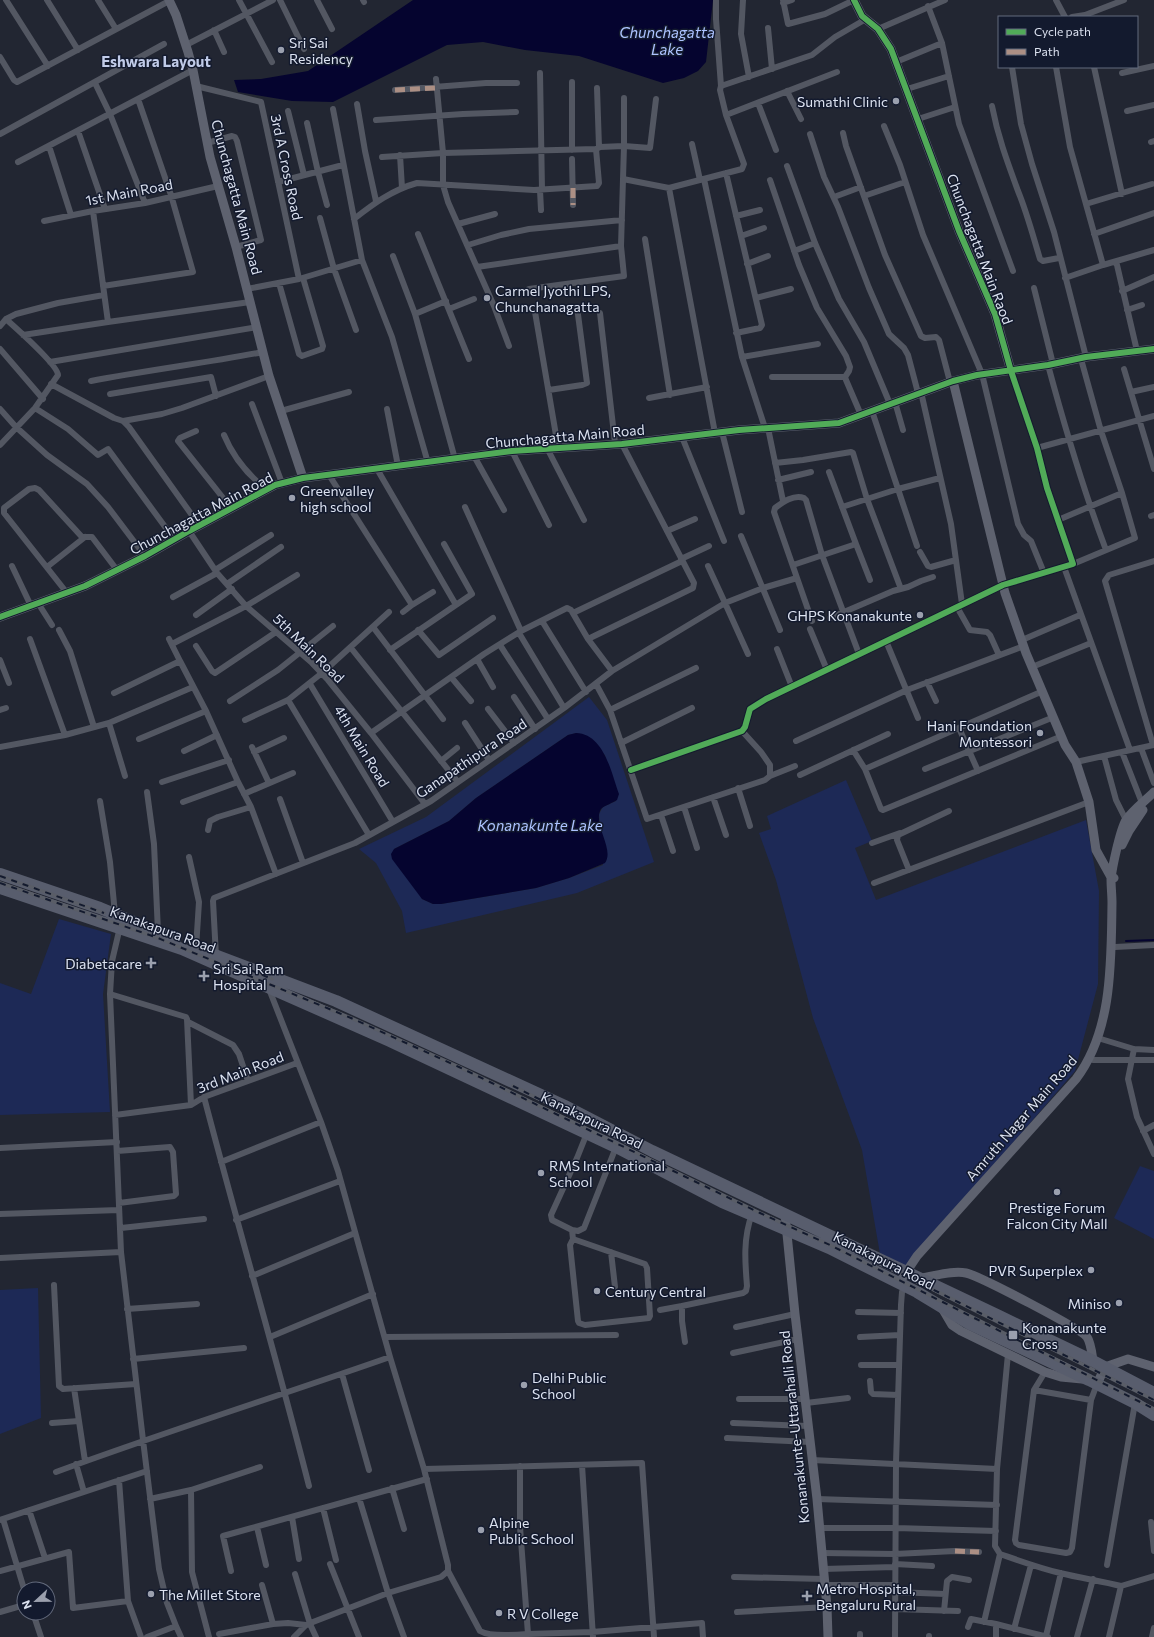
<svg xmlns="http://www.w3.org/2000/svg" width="1154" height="1637" viewBox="0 0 1154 1637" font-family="Commissioner,sans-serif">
  <rect width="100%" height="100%" fill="#222632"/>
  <path fill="#1d2956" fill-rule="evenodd" d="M 589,697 L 607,720 L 654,862 L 577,893 L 406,933 L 402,911 L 376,863 L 359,849 L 426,817 ZM 577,733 L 605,755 L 616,801 L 603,807 L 599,814 L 603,865 L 569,878 L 536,888 L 441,904 L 433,904 L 422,899 L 394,849 L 449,821 L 476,798 L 568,735 Z
    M 846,780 L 872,841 L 855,848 L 876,900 L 1086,820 L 1099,891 L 1098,984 L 1075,1071 L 906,1267 L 880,1254 L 862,1150 L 813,1018 L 776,880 L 759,833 L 771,829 L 767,816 Z
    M 59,919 L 111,934 L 103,994 L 110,1112 L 0,1115 L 0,983 L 31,994 Z
    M 1140,1166 L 1154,1171 L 1154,1239 L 1114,1218 Z
    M 38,1288 L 41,1418 L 0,1434 L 0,1290 Z"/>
  <path fill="#05042f" d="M 413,0 L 713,0 L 706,62 L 698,71 L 684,78 L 663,83 L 579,56 L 525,50 L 483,42 L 447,45 L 333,102 L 292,101 L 238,92 L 234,80 L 261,79 L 308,71 Z
    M 576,733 C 604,734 611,772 619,794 L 617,800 C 613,803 605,805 601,809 C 592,824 615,849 605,863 L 569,878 L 536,888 L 441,904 L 433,904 L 422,899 L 392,859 L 391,854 L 394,849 L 449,821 L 476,798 L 568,735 Z"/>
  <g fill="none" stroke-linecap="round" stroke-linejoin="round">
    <path stroke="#05042f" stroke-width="2" d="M 1126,941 L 1154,940"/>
    <path stroke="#535762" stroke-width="6" d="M 6,0 L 48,66
      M 47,0 L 78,50
      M 98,0 L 116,29
      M 239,0 L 272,62
      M 280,0 L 304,49
      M 317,0 L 332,29
      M 363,0 L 364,2
      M 716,0 L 716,19 L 721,86
      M 743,0 L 741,34 L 749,77
      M 783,0 L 788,24 L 825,14 L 854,0
      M 1056,0 L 1065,17
      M 783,3 L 792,0
      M 928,6 L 942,43 L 959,124 L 1013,271
      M 1072,17 L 1085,15 L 1124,0
      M 768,28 L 772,69
      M 878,29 L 945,0
      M 214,30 L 224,52
      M 186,45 L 273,0
      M 0,57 L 14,80 L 17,82 L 169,1
      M 896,62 L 942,43
      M 1012,67 L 1021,124 L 1032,164 L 1054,232 L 1086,357
      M 1056,67 L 1070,147 L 1103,265 L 1154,250
      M 1094,67 L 1122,194
      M 540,73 L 542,190
      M 1122,73 L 1154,66
      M 436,79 L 443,153 L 443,185 L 448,202 L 494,306 L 509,346
      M 572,82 L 572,150
      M 95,83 L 110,114 L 145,203
      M 196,86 L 261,102 L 299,279
      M 597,88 L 599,147
      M 907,89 L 949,76
      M 395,90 L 486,83 L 517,83
      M 787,91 L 801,119
      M 624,98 L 624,146 L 650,148 L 656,99
      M 758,103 L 776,150
      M 357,104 L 365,151 L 376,201
      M 992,106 C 998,137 1007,161 1018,191 C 1027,213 1033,236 1040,259 L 1043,261 L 1059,258
      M 333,109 L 362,260
      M 288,111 L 304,175
      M 1127,111 L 1154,105
      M 726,115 L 837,72
      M 918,119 L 955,107
      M 376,120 L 463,114 L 516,112
      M 307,123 L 318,172 L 327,205
      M 884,126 L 900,165 L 923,235 L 982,374 L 1018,524 L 1024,535 L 1031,541 L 1044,573
      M 78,131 L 105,209
      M 843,133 L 846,146 L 885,255 L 921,336 L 925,338 L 936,337 L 939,340 L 950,382
      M 0,134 L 164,44
      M 810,134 L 824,177 L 838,207 L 869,288 L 889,334 L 904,348 L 908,355 L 918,393
      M 1151,142 L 1154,141
      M 207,143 L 232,136 L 235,137 L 237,141 L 261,240 L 236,247
      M 692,144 L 700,180
      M 49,146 L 71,215
      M 400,155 L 402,188
      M 382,157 L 443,153 L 596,149
      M 572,159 L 573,205
      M 18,162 L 193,70
      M 787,166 L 815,243 L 839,299 L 864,342 L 890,404
      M 726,173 L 762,325 L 760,328 L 736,333
      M 704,179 L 742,357 L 765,428
      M 770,180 L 799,265 L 817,308 L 846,356 L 850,367 L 849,371 L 845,377 L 846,380 L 861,415
      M 278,182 L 343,165
      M 669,188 L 715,433
      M 540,190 L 541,210
      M 864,196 L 905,182
      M 834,197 L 861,187
      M 1086,204 L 1152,184
      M 93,211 L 108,322 L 250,302
      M 736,216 L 760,210
      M 320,218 L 334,269 L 356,330
      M 354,219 C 373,204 392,190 417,183 L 534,190 L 597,186 L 599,183 L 596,149 L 600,147 L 624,146 L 623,179 L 669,188 L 742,169 L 744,164 L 726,115 L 720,90 L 721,86 L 812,55 L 835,37 L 866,19
      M 44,221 L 93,211 L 145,203 L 218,186
      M 458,224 L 495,214
      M 418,234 L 469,359
      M 1094,234 L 1154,213
      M 741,236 L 764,228
      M 645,239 L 670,395
      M 468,245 L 501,235 L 529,229 L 622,220
      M 794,251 L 815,243
      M 393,256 L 415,314 L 455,459
      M 1115,262 L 1117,265 L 1137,351
      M 747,264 L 768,256
      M 477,267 L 621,246
      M 1065,278 L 1103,265
      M 279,283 L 299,354 L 302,356 L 322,349 L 323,346 L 303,278
      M 103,286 L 193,272 L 171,195 L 138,99
      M 1034,288 L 1053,364
      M 247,289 L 299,279 L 362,260 L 392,337 L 428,463
      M 529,289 L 624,276 L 621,246 L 623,179
      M 1122,291 L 1154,277
      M 756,298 L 791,289
      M 449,309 L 474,299
      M 1127,310 L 1142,305
      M 535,312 L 558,447
      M 600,313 L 615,443
      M 415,314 L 446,301
      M 0,326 L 6,319 L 16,314 L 58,303 L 104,295
      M 23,335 L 108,322
      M 0,349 L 43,399
      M 742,357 L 818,344
      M 50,362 L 257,327
      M 1048,365 C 1065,428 1083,489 1106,550
      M 1124,369 L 1154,469
      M 772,377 L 845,377
      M 91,381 C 148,370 206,363 263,352
      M 51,384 L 114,418 L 123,421 L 129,427 L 199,525
      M 549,390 L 582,385 L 587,383 L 577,307
      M 921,392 L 951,524 L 962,604
      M 1131,392 L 1154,387
      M 110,394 L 211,377 L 216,396
      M 649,398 L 707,387
      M 895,402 L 903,430
      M 252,404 L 282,483
      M 35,408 L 68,429 L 98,455 L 108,449 L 174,539
      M 0,409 L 16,427 L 47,455 L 87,484 L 108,507 L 145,556
      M 387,409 L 398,466
      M 281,411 L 349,392
      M 872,411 L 917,546
      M 123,421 L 162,414 L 182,408 L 269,376
      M 768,428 L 783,501
      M 196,431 L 180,438 L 178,441 L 231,508
      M 722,432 L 742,512
      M 224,435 C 233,457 248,475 267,490
      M 682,437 L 724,541
      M 0,445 L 35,408 L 58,375 C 58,365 16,328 6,319
      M 547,448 L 584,520
      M 1037,448 L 1154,416
      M 512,451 L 549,525
      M 474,456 L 504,510
      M 775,463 L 803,460 L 851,452 L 853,453 L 867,499 L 901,589
      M 377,469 L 456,605
      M 329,475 L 412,605 L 403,612
      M 778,480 L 811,472
      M 465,507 L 521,631
      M 842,507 L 898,489 L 940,478
      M 1151,516 L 1154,515
      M 1058,520 L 1122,493
      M 189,531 L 217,573 L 246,606 L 311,662 L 328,680 L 371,733 L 425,804
      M 667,531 L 695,519
      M 741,536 L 780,630
      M 856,544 L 870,580
      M 920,552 L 928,566 L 931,567 L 956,560
      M 681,559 L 709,546
      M 1073,564 L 1135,538 L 1122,493 L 1101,431 L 1081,359
      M 793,565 L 856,544 L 829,472
      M 12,566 L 31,606
      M 708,566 L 725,603 L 763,588 L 797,578
      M 47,567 L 85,537
      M 1064,567 L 1130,750
      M 215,570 L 271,535
      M 227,584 L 281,547
      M 67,593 L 4,513 L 4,508 L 29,489 L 35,488 L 39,490 L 82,537 L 92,537 L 117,570
      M 173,597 L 217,573
      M 38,603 L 52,625
      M 412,605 L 433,592
      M 957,607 L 970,630 L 987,632 L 990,635 L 999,655
      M 573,613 L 682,561
      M 196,615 L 232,589
      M 830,618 L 893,591 L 908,587 L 921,581 L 933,577
      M 542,621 L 586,692
      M 812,621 L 774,512 L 775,508 C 783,502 794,494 804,498 L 806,500 L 822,555 L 859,654
      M 373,627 L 443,719
      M 810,629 L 827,670
      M 59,630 L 70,651 L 94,727
      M 418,630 L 439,655 L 493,618
      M 519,633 L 564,708
      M 30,639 L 65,735 L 109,723 L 193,687
      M 169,639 L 180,661
      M 588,639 L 693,588 L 694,583 L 622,444
      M 1022,640 L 1080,615
      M 886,641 L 918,718
      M 172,644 L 246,606 L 297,575
      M 500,645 L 548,719
      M 196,646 L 212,671 L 215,673 L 276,632
      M 351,648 L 458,782
      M 777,649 L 792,687
      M 390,650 L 472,594 L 444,544
      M 477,659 L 493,687
      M 0,660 L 9,683
      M 1032,667 L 1091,643
      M 451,677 L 471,701
      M 927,682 L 936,701
      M 310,684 L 393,822
      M 596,684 L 610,710 L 647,819 L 765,780 L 770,776 L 770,765 L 761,752 L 742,731
      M 114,693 L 180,661 L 206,711 L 238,782 L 251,807 L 276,874
      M 514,697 L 535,729
      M 288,700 L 369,835
      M 230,701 L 278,670 L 333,626
      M 488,709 L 514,743
      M 0,710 L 6,708
      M 610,710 L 696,668
      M 245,720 L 288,700 L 322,673 L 389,612
      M 109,723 L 125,776
      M 465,723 L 489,760
      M 959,728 L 978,771
      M 371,733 L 484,654 L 521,631 L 567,608 L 571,610 L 588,639 L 612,671
      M 139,739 L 206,711
      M 796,741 L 907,690 L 1024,646
      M 621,743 L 692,708
      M 1153,745 L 1105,581 L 1109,575 L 1154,561
      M 0,747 L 65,735
      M 252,747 L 269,783
      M 1141,748 L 1154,783
      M 853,750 L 865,769 L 881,809 L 883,810 L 1062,736
      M 184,751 L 217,735
      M 254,752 L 284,738
      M 1122,752 L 1142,803
      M 1104,756 L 1116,800 L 1126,820
      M 441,761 L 457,748
      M 1076,762 L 1154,745
      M 865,769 L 1043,691
      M 925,769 L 1054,717
      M 631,770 L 742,731 L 745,727 L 750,709 L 766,699 L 1003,585 L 1073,564 L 1047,488 L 1037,448 L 1011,371
      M 800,775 L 888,734
      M 770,776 L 795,766
      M 162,782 L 229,760
      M 738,788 L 750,826
      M 147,792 L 154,844 L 158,932
      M 244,794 L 293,773
      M 713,797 L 726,835
      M 280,799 L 303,863
      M 100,801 L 110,862 L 115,914
      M 183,802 L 238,782
      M 684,807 L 697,848
      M 661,815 L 673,851
      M 208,830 L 210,821 L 218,817 L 251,807
      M 872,843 L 900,833
      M 189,857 L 199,902 L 196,948
      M 909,870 L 897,840 L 898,835 L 949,811
      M 874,883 L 1089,802
      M 120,927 L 112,961 L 110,994 L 121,1252 L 143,1440 L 159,1569 L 167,1603 L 176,1626 L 147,1637
      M 1115,947 L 1154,945
      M 216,956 L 213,901 L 214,898 L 355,843 L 431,801 L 564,708 L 612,671 L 725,603 L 748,654
      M 269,989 L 321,1122 L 338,1171 L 390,1357 L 424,1469 L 448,1565 L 448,1571 L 441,1577 L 388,1593 L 313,1622 L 306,1625 L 294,1637
      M 110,994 L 186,1017 L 187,1019 L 191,1105
      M 188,1022 L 233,1045 L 239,1054 L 248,1081
      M 1101,1039 L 1134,1049 L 1154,1050
      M 1134,1049 L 1128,1079 L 1137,1117 L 1154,1154
      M 1093,1060 L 1154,1060
      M 204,1097 C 238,1227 276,1356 309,1486
      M 115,1115 L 191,1105 L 204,1097 L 297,1063
      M 1143,1131 L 1154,1125
      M 0,1148 L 117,1142
      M 117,1151 L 170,1147 L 173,1152 L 176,1194 L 174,1196 L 119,1203
      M 221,1162 L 321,1122
      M 0,1214 L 119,1210
      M 236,1220 L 340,1181
      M 121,1228 L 204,1219
      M 572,1230 L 578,1231 L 584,1228 L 616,1147
      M 573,1239 L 570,1245 L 578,1321 L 579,1323 L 585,1325 L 649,1318 L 650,1316 L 647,1268 L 645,1264 L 573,1239 L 572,1230 L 552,1220 L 551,1215 L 577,1158 L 587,1133
      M 611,1252 L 615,1287
      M 0,1258 L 121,1252
      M 252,1276 L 355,1233
      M 54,1285 L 59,1386 L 63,1389 L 136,1384
      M 127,1309 L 197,1304
      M 660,1310 L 682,1306
      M 858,1312 L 901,1313
      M 736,1327 L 795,1314
      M 270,1337 L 373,1294
      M 385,1337 L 616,1335
      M 860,1337 L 900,1335
      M 685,1342 L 682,1321 L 682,1306 L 743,1293 L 746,1291 L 747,1286 C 745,1262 743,1238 752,1214
      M 733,1353 L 798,1339
      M 1008,1354 L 997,1469 L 995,1546 L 1000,1554 C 1020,1561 1039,1568 1060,1573 C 1080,1578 1101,1581 1121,1586
      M 133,1359 L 244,1348
      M 861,1365 L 899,1365
      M 1045,1372 L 1034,1390 L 1015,1540 L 1016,1543 L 1019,1545 L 1066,1553 L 1070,1552 L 1072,1548 L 1091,1400
      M 342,1374 L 369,1470
      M 870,1381 L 871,1392 L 873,1394 L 898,1395
      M 74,1388 L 85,1461
      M 1034,1390 L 1091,1400 L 1097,1384
      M 739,1399 L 805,1399
      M 806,1403 L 848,1398
      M 52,1423 L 79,1421
      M 733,1423 L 808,1426
      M 727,1438 L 810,1442
      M 812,1460 L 997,1469
      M 76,1464 L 84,1492
      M 582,1465 L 593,1637
      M 520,1466 L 520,1527 L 528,1634 L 592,1632 L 702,1623 L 703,1637
      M 424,1469 L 642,1463 L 654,1637
      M 56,1472 C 167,1431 279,1396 390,1357
      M 119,1480 L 128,1601 L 141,1637
      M 392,1488 L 404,1529
      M 359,1498 L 388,1593 L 404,1637
      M 150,1499 L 191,1490
      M 817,1499 L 997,1505
      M 323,1508 L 336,1560
      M 29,1510 L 45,1558
      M 292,1517 L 299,1559
      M 3,1519 L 24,1589
      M 0,1520 L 147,1471
      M 1151,1522 L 1154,1551
      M 257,1527 L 266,1565
      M 820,1528 L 896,1528 L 996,1531
      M 822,1553 L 895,1554 L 955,1551 L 979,1552
      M 330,1564 L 359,1637
      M 895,1564 L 932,1566
      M 1107,1565 L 1135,1403
      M 823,1569 L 895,1567
      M 0,1571 L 69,1552 L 73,1608 L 128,1601
      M 231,1571 L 223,1536 L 427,1479
      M 448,1571 L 480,1631 C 490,1637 515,1635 528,1634 L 529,1637
      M 295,1574 L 310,1624 L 316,1637
      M 734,1577 L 824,1579
      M 262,1585 L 273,1624
      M 825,1585 L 895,1585
      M 895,1592 L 945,1594
      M 895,1609 L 958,1611
      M 944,1611 L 947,1581 L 952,1577 L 969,1580
      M 0,1612 L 24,1605
      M 737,1612 L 827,1607
      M 33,1613 L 41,1637
      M 984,1622 L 1000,1554
      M 996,1624 L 1048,1637
      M 176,1626 L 181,1637
      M 968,1627 L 971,1619 L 996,1624 L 996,1637
      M 1014,1629 L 1031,1565
      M 219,1634 L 273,1624 L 288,1623 L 306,1625
      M 860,1634 L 860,1637
      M 1046,1636 L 1061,1573
      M 209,1637 L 192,1572 L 191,1490 L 260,1467
      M 895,1637 L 896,1463 L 901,1305 L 902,1292 L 905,1285
      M 929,1637 L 929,1636
      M 1077,1637 L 1093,1579
      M 1109,1637 L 1121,1586 L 1154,1576
      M 1152,1637 L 1154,1628"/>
    <path stroke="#5e626f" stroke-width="9" d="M 169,0 L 176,15 L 188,52 L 193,70 L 210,157 L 236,247 L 269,376 L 303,478
      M 854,0 L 862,16 L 878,29 L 891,49 L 959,231 L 995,314 L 1011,371
      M 953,381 L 1005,593 L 1026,653 L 1065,745 L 1076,762 L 1089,802 L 1096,850 L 1111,877 L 1114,878
      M 0,617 L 85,586 L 145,556 L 189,531 L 275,485 L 303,478 L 512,451 L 622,444 L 739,430 L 839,423 L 953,381 L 977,375 L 1048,365 L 1086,357 L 1154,349
      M 1122,845 L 1129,831 L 1143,810
      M 785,1214 L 795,1314 L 817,1499 L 827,1607 L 828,1637
      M 921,1278 C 935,1276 953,1270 966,1273 C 980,1276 1081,1329 1087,1337 C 1091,1343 1092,1354 1093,1361
      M 899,1283 L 917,1256 L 1076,1079 C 1113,1030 1111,961 1112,903 C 1112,895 1111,887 1111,879 C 1112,868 1120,830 1126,820 C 1133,810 1145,801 1154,792
      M 942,1308 L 952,1325 L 961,1331 L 1045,1372 L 1061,1377 L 1082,1379
      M 1097,1384 L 1105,1367 L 1128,1359 L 1154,1367"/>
    <path stroke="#585d6d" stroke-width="12" d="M 0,874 L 100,908 L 175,939
      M 0,888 L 182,949 L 390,1041 L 616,1147 L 722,1202 L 829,1248 L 917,1292 L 970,1324 L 1089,1380 L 1135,1403 L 1154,1415
      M 207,952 L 336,1001 L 567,1107 L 652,1151 L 999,1316 L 1093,1361 L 1154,1393"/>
    <defs>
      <path id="rail" d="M 0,876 L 104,913
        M 0,883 L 158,938 L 351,1018 L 459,1067 L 760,1213 L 832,1246 L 1154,1409
        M 229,961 L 272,979
        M 513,1086 L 579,1119
        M 880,1263 L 1154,1400"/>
    </defs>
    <use href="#rail" stroke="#595d67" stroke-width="3.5"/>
    <use href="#rail" stroke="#131a2e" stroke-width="2" stroke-dasharray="6" stroke-linecap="butt"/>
    <path stroke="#ac8f84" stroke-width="5" stroke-dasharray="10 5" stroke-linecap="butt" d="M 395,90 L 437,88
      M 573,188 L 573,205
      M 955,1551 L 979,1552"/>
    <defs>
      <path id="cycleway" d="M 0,617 L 85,586 L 145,556 L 189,531 L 275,485 L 303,478 L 512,451 L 622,444 L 739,430 L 839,423 L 953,381 L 977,375 L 1048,365 L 1086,357 L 1154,349
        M 631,770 L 742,731 L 745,727 L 750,709 L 766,699 L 1003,585 L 1073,564 L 1047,488 L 1037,448 L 1011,371 L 995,314 L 959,231 L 891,49 L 878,29 L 862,16 L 854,0"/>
    </defs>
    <use href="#cycleway" stroke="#131a2e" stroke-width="8"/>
    <use href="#cycleway" stroke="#51ab58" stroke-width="6"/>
  </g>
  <g fill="#9ba0ae" stroke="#131a2e" stroke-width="1.5">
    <circle cx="281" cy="50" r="4"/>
    <circle cx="896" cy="101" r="4"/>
    <circle cx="487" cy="298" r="4"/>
    <circle cx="292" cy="498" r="4"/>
    <circle cx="920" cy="615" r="4"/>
    <circle cx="1040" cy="733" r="4"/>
    <path d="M149 957h4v4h4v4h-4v4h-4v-4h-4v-4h4z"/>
    <path d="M202 970h4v4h4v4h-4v4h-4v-4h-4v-4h4z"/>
    <circle cx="541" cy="1173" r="4"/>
    <circle cx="1057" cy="1192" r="4"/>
    <circle cx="1091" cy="1270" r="4"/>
    <circle cx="597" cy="1291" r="4"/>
    <circle cx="1119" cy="1303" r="4"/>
    <rect x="1008" y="1330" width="10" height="10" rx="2"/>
    <circle cx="524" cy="1385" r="4"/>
    <circle cx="481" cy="1530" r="4"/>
    <circle cx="151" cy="1594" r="4"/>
    <path d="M805 1590h4v4h4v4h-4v4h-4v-4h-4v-4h4z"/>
    <circle cx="499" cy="1613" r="4"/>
  </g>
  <g text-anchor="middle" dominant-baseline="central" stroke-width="3" stroke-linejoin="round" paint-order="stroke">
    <g font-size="14" fill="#dce2f0" stroke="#131a2e" text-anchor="start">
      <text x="289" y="42">Sri Sai<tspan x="289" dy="16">Residency</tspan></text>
      <text x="888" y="101" text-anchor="end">Sumathi Clinic</text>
      <text x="495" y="290">Carmel Jyothi LPS,<tspan x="495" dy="16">Chunchanagatta</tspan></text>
      <text x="300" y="490">Greenvalley<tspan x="300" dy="16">high school</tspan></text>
      <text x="912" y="615" text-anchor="end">GHPS Konanakunte</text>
      <text x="1032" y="725" text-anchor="end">Hani Foundation<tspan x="1032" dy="16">Montessori</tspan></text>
      <text x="142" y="963" text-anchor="end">Diabetacare</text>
      <text x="213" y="968">Sri Sai Ram<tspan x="213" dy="16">Hospital</tspan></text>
      <text x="549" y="1165">RMS International<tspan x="549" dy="16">School</tspan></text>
      <text x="1057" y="1207" text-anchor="middle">Prestige Forum<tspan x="1057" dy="16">Falcon City Mall</tspan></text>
      <text x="1083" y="1270" text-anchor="end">PVR Superplex</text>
      <text x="605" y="1291">Century Central</text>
      <text x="1111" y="1303" text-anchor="end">Miniso</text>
      <text x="1022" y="1327">Konanakunte<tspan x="1022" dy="16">Cross</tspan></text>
      <text x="532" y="1377">Delhi Public<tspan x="532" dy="16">School</tspan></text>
      <text x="489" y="1522">Alpine<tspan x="489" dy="16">Public School</tspan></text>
      <text x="816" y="1588">Metro Hospital,<tspan x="816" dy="16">Bengaluru Rural</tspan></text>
      <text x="159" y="1594">The Millet Store</text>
      <text x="507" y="1613">R V College</text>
    </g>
    <g font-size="14" fill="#dce2f0" stroke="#131a2e">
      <text transform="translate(287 167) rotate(78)">3rd A Cross Road</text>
      <text transform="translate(129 192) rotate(-11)">1st Main Road</text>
      <text transform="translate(237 197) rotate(75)">Chunchagatta Main Road</text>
      <text transform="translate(980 249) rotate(69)">Chunchagatta Main Raod</text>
      <text transform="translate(565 436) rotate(-5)">Chunchagatta Main Road</text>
      <text transform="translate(201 513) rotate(-28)">Chunchagatta Main Road</text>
      <text transform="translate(309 648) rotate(44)">5th Main Road</text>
      <text transform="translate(362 746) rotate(59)">4th Main Road</text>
      <text transform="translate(471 758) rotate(-34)">Ganapathipura Road</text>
      <text transform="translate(163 929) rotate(20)">Kanakapura Road</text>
      <text transform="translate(240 1072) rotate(-21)">3rd Main Road</text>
      <text transform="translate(1021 1118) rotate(-49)">Amruth Nagar Main Road</text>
      <text transform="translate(592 1120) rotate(26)">Kanakapura Road</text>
      <text transform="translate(884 1260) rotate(27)">Kanakapura Road</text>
      <text transform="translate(794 1427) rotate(-96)">Konanakunte-Uttarahalli Road</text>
    </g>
    <g font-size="15" font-style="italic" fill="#adc3ff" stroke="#131a2e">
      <text x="667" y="32">Chunchagatta<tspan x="667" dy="17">Lake</tspan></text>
      <text x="540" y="825">Konanakunte Lake</text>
    </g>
    <g font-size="15" font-weight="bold" fill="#c0cbe8" stroke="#131a2e">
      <text x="156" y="61">Eshwara Layout</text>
    </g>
  </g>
  <rect x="998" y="16" width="140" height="52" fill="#131a2e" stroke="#636a7c"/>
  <rect x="1006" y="29" width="20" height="6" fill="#51ab58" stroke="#636a7c"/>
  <text x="1034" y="36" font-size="12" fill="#dce2f0">Cycle path</text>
  <rect x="1006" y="49" width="20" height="6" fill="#ac8f84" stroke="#636a7c"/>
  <text x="1034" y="56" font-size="12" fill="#dce2f0">Path</text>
  <g transform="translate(36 1601) rotate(248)"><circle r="19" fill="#131a2e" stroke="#636a7c"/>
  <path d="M0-3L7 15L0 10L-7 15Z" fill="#9ba0ae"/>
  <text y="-6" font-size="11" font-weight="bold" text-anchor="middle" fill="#dce2f0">N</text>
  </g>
</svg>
